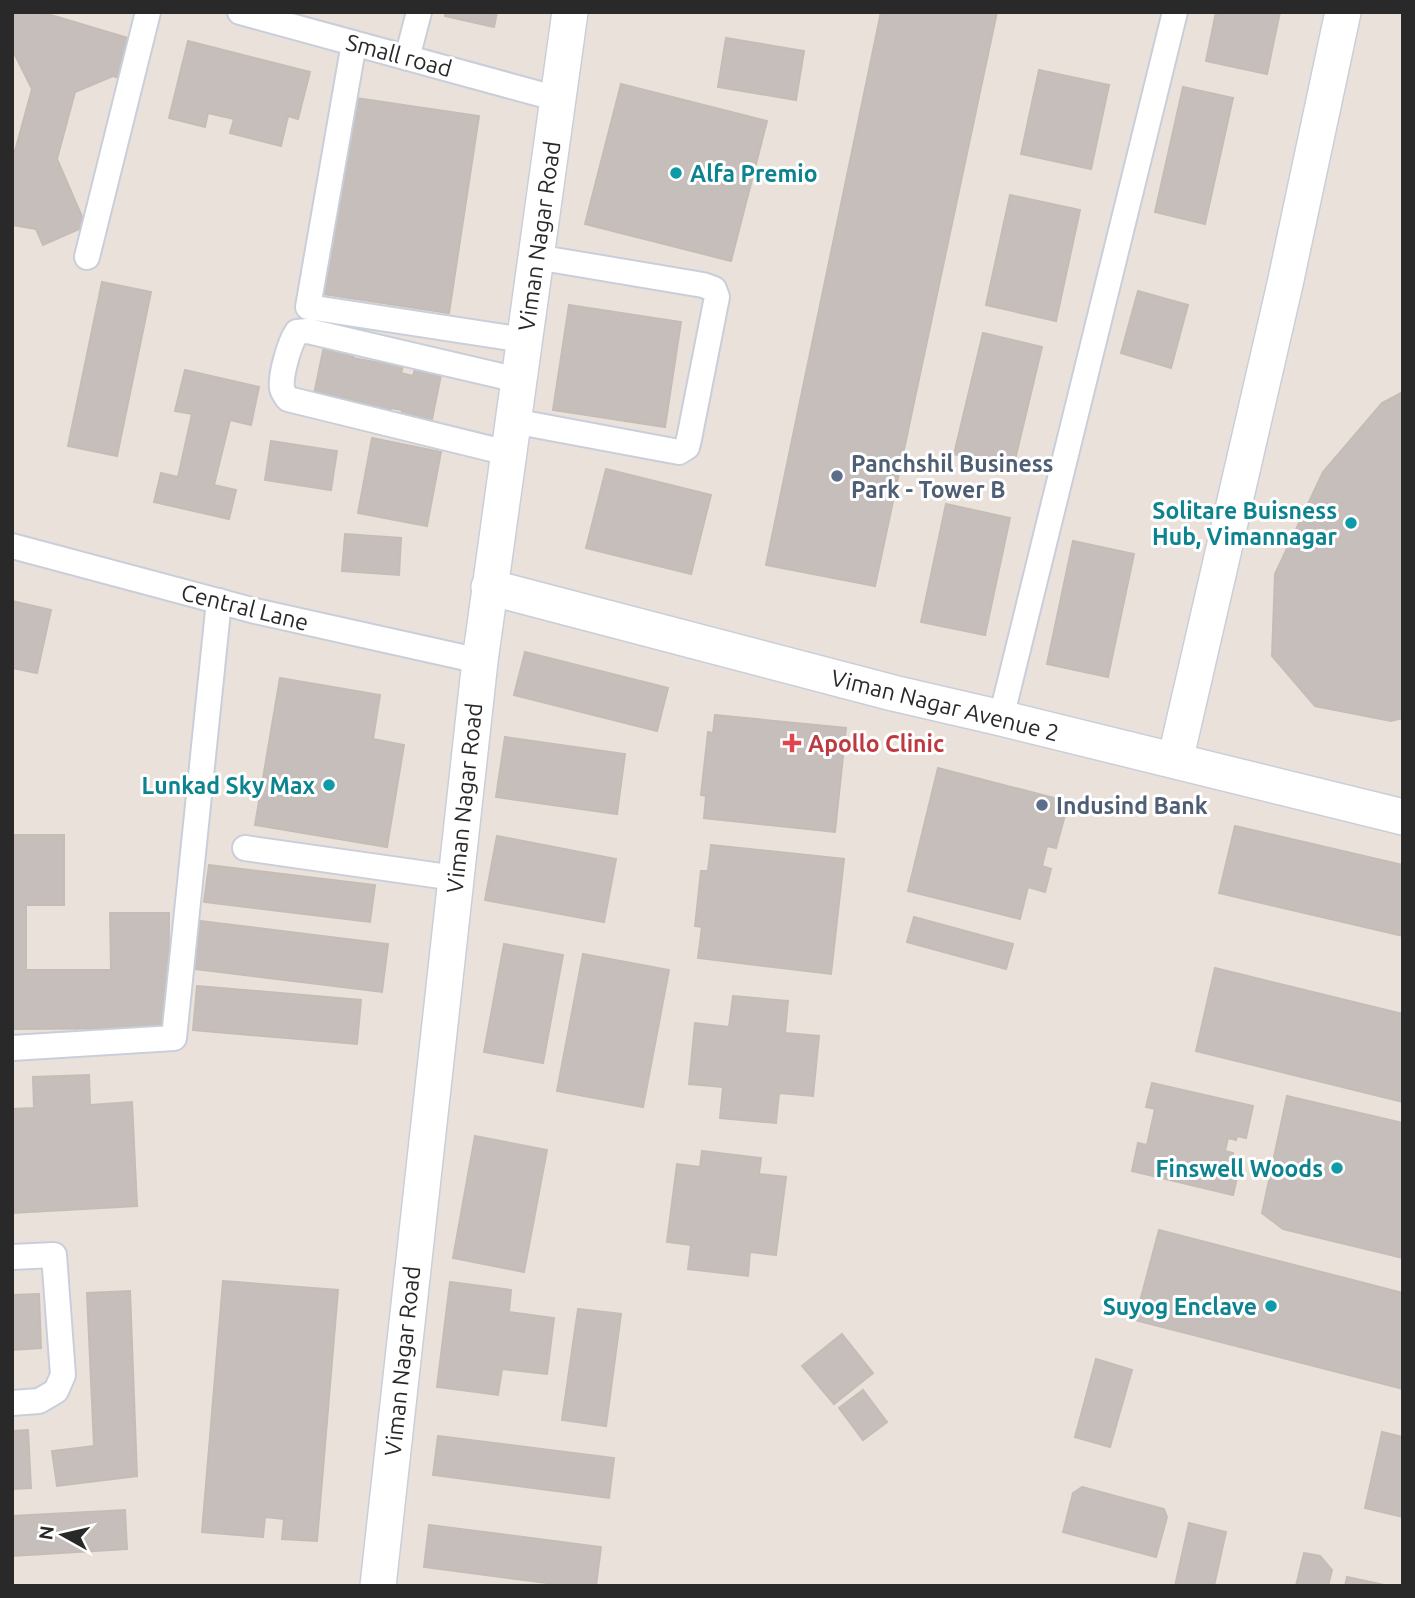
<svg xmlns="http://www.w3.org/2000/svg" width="1415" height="1598" viewBox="0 0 1415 1598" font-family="Ubuntu,sans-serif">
  <rect width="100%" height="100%" fill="#eae1db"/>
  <path fill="#c6bebb" stroke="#c5bdb5" stroke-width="2" d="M 12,12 L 41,12 L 131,39 L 119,78 L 113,76 L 75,92 L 57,159 L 86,226 L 43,245 L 36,229 L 12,225 L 12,152 L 15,151 L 32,89 L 12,49 Z
    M 446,12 L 497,12 L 494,27 L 445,16 Z
    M 881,12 L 997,12 L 875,586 L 766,565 Z
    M 1216,12 L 1280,12 L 1267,74 L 1206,61 Z
    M 726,38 L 804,51 L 796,100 L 718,87 Z
    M 188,41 L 310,72 L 298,119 L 288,116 L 281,146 L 230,133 L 234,119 L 208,113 L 205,127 L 169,118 Z
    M 1039,70 L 1109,85 L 1091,169 L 1021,154 Z
    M 621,84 L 767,121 L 731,261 L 585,224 Z
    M 1183,87 L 1233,98 L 1205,224 L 1155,212 Z
    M 356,98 L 479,116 L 449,313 L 316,293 Z
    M 1010,195 L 1080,210 L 1056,321 L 986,305 Z
    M 102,282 L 151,292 L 117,456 L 68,446 Z
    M 1138,291 L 1188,305 L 1171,368 L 1121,353 Z
    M 569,305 L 681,322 L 665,427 L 553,410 Z
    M 983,333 L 1042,347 L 1013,468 L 954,454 Z
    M 324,346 L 355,348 L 353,358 L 375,362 L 376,356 L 404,362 L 401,373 L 413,376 L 416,365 L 442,370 L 430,429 L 400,423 L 402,410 L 391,408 L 389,421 L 313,399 Z
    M 185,370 L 259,387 L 251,425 L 230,420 L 214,485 L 236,490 L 229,519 L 154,502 L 161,473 L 178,477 L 192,414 L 175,411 Z
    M 1403,392 L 1403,718 L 1391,721 L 1315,706 L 1272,656 L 1275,574 L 1323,472 L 1382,403 Z
    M 372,438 L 441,452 L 427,526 L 358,513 Z
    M 271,441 L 337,451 L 331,490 L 265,480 Z
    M 606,469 L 711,495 L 691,574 L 586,548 Z
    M 946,504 L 1010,518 L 985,635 L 921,622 Z
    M 345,534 L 401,538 L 399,575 L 342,571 Z
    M 1073,541 L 1134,554 L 1108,677 L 1047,664 Z
    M 12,601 L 51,610 L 37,673 L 12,668 Z
    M 525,652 L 668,688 L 657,731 L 514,695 Z
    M 280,678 L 380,695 L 373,739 L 404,745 L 387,847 L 255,825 Z
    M 715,715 L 846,728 L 835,832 L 704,818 L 706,796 L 701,795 L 708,732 L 713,733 Z
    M 505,737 L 625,754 L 617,814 L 496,797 Z
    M 938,768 L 1058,799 L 1054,813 L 1065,815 L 1056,848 L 1047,846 L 1042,866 L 1051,869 L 1045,892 L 1028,887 L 1020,919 L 908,891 Z
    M 1235,826 L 1403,865 L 1403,936 L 1219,893 Z
    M 12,835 L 64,835 L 64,905 L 26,905 L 26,970 L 111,970 L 110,913 L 169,913 L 168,1028 L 12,1029 Z
    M 497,836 L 616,859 L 604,922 L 485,900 Z
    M 711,845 L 844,859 L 831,974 L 698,958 L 702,927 L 695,926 L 701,871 L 708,871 Z
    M 209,865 L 375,885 L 370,922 L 204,902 Z
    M 914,917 L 1013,944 L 1006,969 L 907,942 Z
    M 200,921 L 388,944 L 382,992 L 194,969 Z
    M 504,944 L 563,955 L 543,1063 L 484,1052 Z
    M 583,954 L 669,970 L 643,1107 L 557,1091 Z
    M 1215,968 L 1403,1014 L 1403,1102 L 1196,1051 Z
    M 197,986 L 361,1000 L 357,1044 L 193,1030 Z
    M 733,996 L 788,1001 L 785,1033 L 819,1036 L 813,1096 L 779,1093 L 776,1123 L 720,1118 L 723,1087 L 689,1084 L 695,1023 L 729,1027 Z
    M 89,1075 L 90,1105 L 132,1102 L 137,1206 L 12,1213 L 12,1109 L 34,1108 L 33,1077 Z
    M 1152,1083 L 1253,1106 L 1246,1138 L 1237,1136 L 1236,1140 L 1228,1138 L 1225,1151 L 1233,1153 L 1231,1163 L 1240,1165 L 1233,1195 L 1132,1171 L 1138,1143 L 1147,1145 L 1155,1109 L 1146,1107 Z
    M 1287,1096 L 1403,1123 L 1403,1258 L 1283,1229 L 1262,1213 Z
    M 475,1136 L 547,1150 L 524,1272 L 453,1258 Z
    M 702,1151 L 761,1158 L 759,1174 L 786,1177 L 776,1255 L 750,1252 L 748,1276 L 688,1269 L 691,1245 L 667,1242 L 677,1164 L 700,1167 Z
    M 1159,1230 L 1403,1293 L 1403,1389 L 1135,1320 Z
    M 223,1281 L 338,1290 L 317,1541 L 282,1539 L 284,1519 L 265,1517 L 263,1537 L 202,1532 Z
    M 450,1282 L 511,1290 L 509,1312 L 554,1318 L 547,1374 L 502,1369 L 498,1395 L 437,1387 Z
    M 130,1291 L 137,1476 L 57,1486 L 52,1451 L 94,1446 L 87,1293 Z
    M 39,1294 L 41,1348 L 12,1350 L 12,1295 Z
    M 578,1309 L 621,1314 L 606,1426 L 562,1420 Z
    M 842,1334 L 873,1373 L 834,1404 L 802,1366 Z
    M 1096,1359 L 1132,1370 L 1110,1447 L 1075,1437 Z
    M 863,1390 L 887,1422 L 863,1440 L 839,1408 Z
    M 28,1430 L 31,1488 L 12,1489 L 12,1431 Z
    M 1382,1432 L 1403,1437 L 1403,1517 L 1365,1508 Z
    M 438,1436 L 614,1458 L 609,1498 L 433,1475 Z
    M 1082,1487 L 1164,1509 L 1167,1517 L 1156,1557 L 1063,1532 L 1073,1493 Z
    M 125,1510 L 127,1549 L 12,1556 L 12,1516 Z
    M 1189,1523 L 1226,1532 L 1214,1586 L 1175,1586 Z
    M 429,1525 L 601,1547 L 596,1586 L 570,1586 L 424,1567 Z
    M 1304,1553 L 1320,1556 L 1332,1570 L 1328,1586 L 1296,1586 Z
    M 1347,1577 L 1389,1586 L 1345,1586 Z"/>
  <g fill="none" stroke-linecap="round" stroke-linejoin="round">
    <defs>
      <path id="street" d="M 240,12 L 558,99
        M 354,43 L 308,307 L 524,340
        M 407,58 L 419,12
        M 87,257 L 148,12
        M 513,421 L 679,452 L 687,447 L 689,439 L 717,297 L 714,289 L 703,285 L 536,257
        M 508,453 L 288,399 C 285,395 283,393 282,388 C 280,375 290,342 297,332 L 308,331 L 518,380
        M 12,546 L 255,611 L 480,661
        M 1001,718 L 1175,12
        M 245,848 L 455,878
        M 12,1048 L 174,1038 L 219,601
        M 12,1257 L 54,1255 L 63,1375 L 56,1391 L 39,1401 L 12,1403"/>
      <path id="secondary" d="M 489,587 L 893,693 L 1001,718 L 1403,817
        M 1175,761 L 1285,284 L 1343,12
        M 378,1586 L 480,661 L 570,12"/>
    </defs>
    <use href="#street" stroke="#c9cfda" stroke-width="28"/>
    <use href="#secondary" stroke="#c9cfda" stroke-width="38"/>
    <use href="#street" stroke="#fff" stroke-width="24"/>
    <use href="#secondary" stroke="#fff" stroke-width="35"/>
  </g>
  <g fill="#0f9aa8" stroke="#fff" stroke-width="2.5">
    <circle cx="676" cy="173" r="7"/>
    <circle cx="1351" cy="523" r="7"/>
    <circle cx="329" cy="785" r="7"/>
    <circle cx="1337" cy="1168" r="7"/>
    <circle cx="1271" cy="1306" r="7"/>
  </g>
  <g fill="#5c6f8a" stroke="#fff" stroke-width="2.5">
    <circle cx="837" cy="476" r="7"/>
    <circle cx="1042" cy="805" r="7"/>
  </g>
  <path fill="#e0444e" stroke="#fff" stroke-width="2.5" d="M788.5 732.5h7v7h7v7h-7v7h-7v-7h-7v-7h7z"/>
  <g text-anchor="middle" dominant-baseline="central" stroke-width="6" stroke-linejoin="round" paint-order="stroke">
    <g font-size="23" fill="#292929" stroke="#fff">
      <text transform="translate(399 55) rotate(15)">Small road</text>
      <text transform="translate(539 236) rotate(-82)">Viman Nagar Road</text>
      <text transform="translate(245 607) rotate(14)">Central Lane</text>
      <text transform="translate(945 705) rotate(14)">Viman Nagar Avenue 2</text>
      <text transform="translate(464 798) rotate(-84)">Viman Nagar Road</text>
      <text transform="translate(402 1361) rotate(-84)">Viman Nagar Road</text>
    </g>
    <g font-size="23" font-weight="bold" fill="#0d838f" stroke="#fff" text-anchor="end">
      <text x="690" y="173" text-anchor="start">Alfa Premio</text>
      <text x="1337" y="510">Solitare Buisness<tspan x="1337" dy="26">Hub, Vimannagar</tspan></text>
      <text x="315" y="785">Lunkad Sky Max</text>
      <text x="1323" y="1168">Finswell Woods</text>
      <text x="1257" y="1306">Suyog Enclave</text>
    </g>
    <g font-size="23" font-weight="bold" fill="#4e5e75" stroke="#fff" text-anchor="start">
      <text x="851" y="463">Panchshil Business<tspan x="851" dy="26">Park - Tower B</tspan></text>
      <text x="1056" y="805">Indusind Bank</text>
    </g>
    <g font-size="23" font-weight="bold" fill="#be3a42" stroke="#fff" text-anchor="start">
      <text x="808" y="743">Apollo Clinic</text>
    </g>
  </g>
  <rect width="1415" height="1598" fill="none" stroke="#292929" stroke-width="28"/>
  <g transform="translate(63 1535) rotate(278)" stroke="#ffffff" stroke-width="5" paint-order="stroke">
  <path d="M0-5L12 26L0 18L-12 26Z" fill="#292929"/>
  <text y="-10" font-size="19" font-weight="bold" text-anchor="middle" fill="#292929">N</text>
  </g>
</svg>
